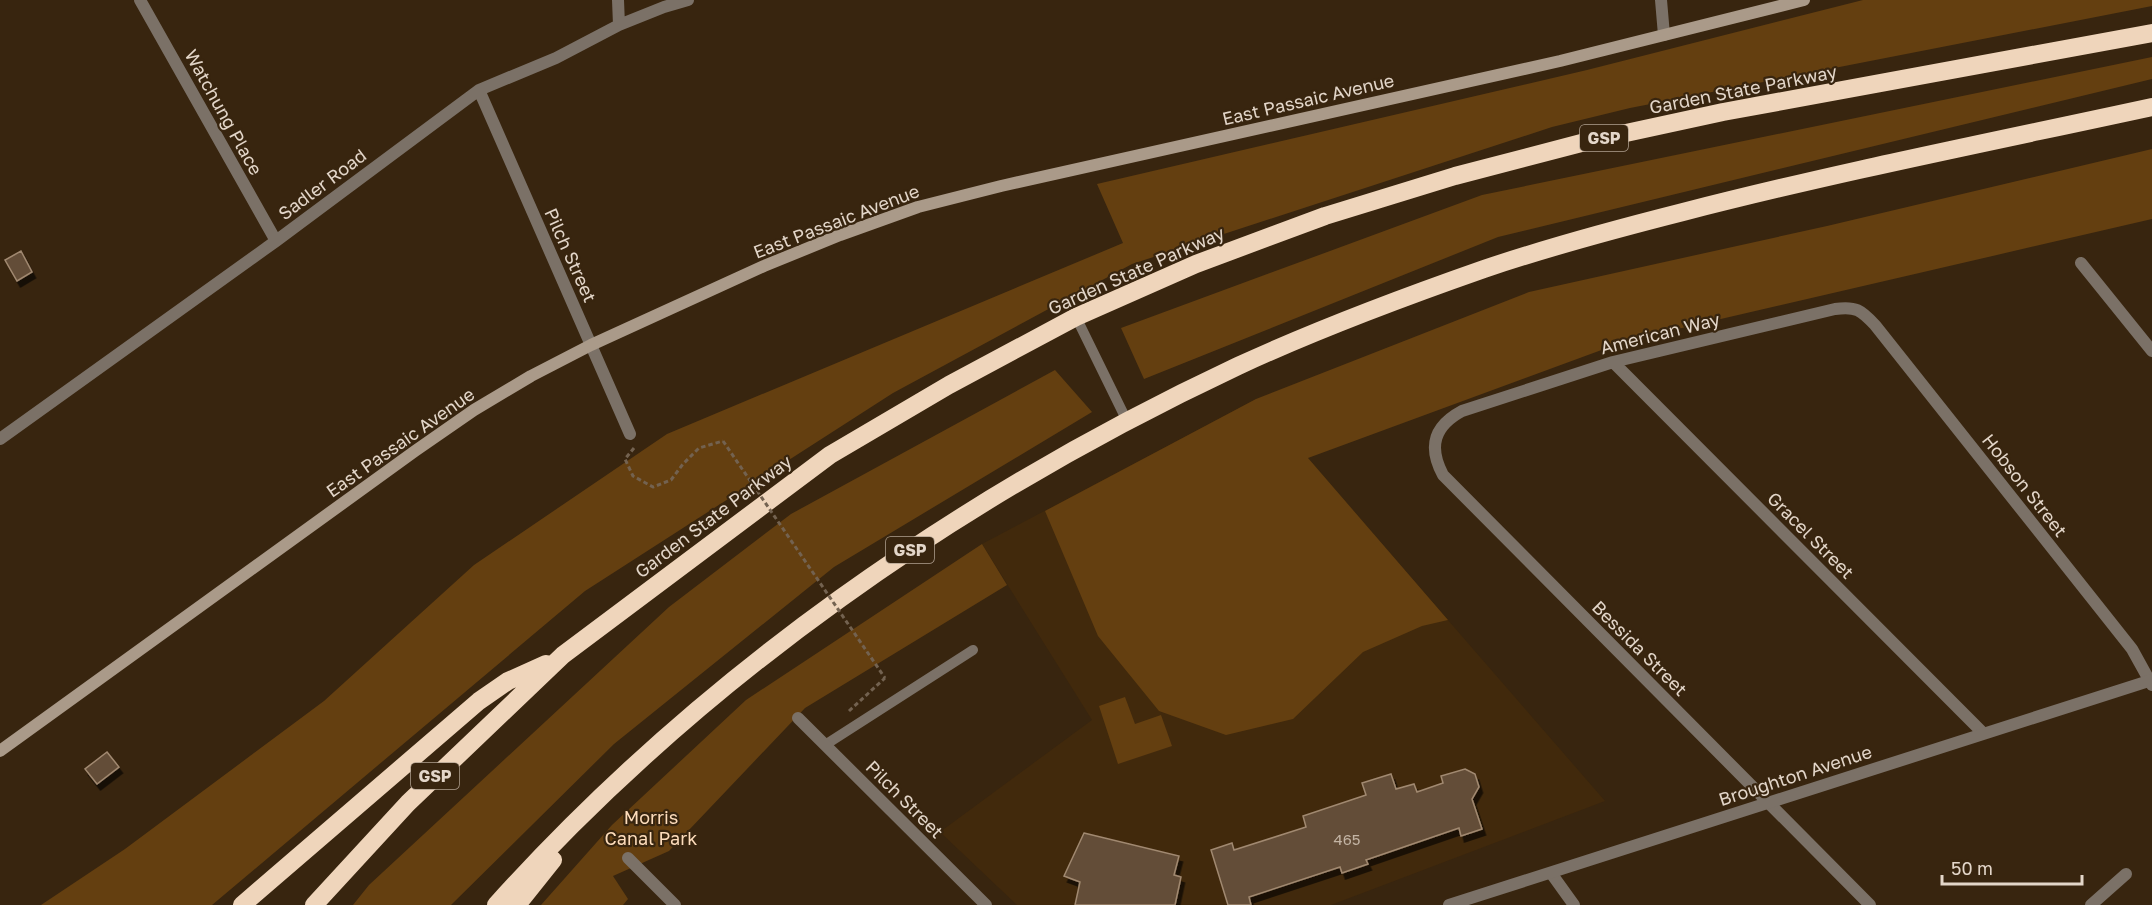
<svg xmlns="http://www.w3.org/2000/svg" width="2152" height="905" viewBox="0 0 2152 905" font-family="'Golos Text',sans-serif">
  <defs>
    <filter id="shadow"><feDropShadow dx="3.5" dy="6" stdDeviation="0" flood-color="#0009"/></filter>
  </defs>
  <rect width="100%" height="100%" fill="#38250f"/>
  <path fill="#41290c" d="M 1256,399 L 1605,801 L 1331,905 L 1017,905 L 940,832 L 1092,720 L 982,544 Z"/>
  <path fill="#643f10" d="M 1863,0 L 2152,0 L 2152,6 L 1630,108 L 1552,127 L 1132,264 L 893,393 L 585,591 L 212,905 L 41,905 L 125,849 L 324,701 L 474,565 L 667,434 L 1123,243 L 1097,184 L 1587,70 Z
    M 2152,57 L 2152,79 L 1498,237 L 1144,379 L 1121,328 L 1482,195 Z
    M 2152,149 L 2152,219 L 1626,341 L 1308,458 L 1448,620 L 1422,626 L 1363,652 L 1293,719 L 1226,735 L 1159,711 L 1098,636 L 1045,511 L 1256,399 L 1529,292 L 1827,226 Z
    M 1055,370 L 1092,412 L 834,567 L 614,744 L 451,905 L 353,905 L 369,885 L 669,607 L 791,514 Z
    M 982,544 L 1007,585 L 805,708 L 669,851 L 613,876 L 628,899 L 623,905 L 541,905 L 612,825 L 746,700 Z
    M 1125,697 L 1135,724 L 1161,715 L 1172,746 L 1118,764 L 1099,706 Z"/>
  <path fill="#644e37" stroke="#a18971" stroke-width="1.5" filter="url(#shadow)" d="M 21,251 L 32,272 L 17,281 L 5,260 Z
    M 107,752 L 119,767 L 97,784 L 85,769 Z
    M 1465,769 L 1475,774 L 1479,787 L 1472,799 L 1482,829 L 1461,836 L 1459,828 L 1366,860 L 1368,864 L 1342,873 L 1340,867 L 1249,897 L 1251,905 L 1228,905 L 1211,850 L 1232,843 L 1234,850 L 1306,827 L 1303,816 L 1366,795 L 1362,783 L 1391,774 L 1396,789 L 1414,784 L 1417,792 L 1443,783 L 1441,776 Z
    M 1084,833 L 1179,856 L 1174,875 L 1181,877 L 1175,905 L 1075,905 L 1080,882 L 1064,876 Z"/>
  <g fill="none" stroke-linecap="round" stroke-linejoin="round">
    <path stroke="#736250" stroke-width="3" stroke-dasharray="4.5 3" stroke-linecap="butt" d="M 634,448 L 625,459 L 633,476 L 653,487 L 671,480 L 683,464 L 699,448 L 723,441
      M 849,711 L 885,678"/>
    <path stroke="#7b7167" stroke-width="10" d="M 1076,317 L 1127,421
      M 825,745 L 973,650"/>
    <path stroke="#7b7167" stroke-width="12" d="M 140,0 L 276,241
      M 618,0 L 619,25
      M 479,90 L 630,434
      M 2081,263 L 2152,351
      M 1613,362 L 1983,733
      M 0,439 L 276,241 L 479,90 L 556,58 L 619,25 L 664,7 L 688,0
      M 798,718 L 986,905
      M 628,858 L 675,905
      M 1551,873 L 1574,905
      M 1870,905 L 1443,475 C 1428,447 1434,426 1462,411 L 1613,362 L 1835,309 C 1856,306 1861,310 1875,325 L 2132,649 L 2152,685
      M 2091,905 L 2126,874"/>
    <path stroke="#7b7167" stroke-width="12" d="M 1661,0 L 1664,35
      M 1449,905 L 2152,680"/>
    <path stroke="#aa9a89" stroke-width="12" d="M 0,751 L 415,451 L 474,410 L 531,376 L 591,345 L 764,266 L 840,235 L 918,207 L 1001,186 L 1560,61 L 1804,0"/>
    <path stroke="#efd5bb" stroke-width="18" d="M 242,905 L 479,701 L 508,681 L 546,664
      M 314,905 L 408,803 L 563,655 L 830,455 L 949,385 L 1076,317 L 1196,264 L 1325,216 L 1455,176 L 1589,141 L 1723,112 L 2152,33
      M 496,905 C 702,676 961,496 1238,366 C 1318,329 1401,298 1484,269 C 1549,247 1616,229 1683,212 C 1838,172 1995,141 2152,107
      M 517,905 L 553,860"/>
    <path stroke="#736250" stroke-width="3" stroke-dasharray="4.5 3" stroke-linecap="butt" d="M 723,441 L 885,678"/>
  </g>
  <g text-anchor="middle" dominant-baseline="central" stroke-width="4.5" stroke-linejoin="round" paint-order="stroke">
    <g font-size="15" fill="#c3b4a4">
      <text x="1347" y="839">465</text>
    </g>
    <g fill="#38250f" stroke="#b0a191" stroke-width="1.5">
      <rect x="1580" y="125" width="48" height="26" rx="4.5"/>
      <rect x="886" y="537" width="48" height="26" rx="4.5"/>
      <rect x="411" y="763" width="48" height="26" rx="4.5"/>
    </g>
    <g font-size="16" font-weight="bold" fill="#e3d6c9">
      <text x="1604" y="138">GSP</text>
      <text x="910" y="550">GSP</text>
      <text x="435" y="776">GSP</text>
    </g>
    <g font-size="18" fill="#e3d6c9" stroke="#38250f">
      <text transform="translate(1743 89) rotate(-11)">Garden State Parkway</text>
      <text transform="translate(1308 99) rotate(-13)">East Passaic Avenue</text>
      <text transform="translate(224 112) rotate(61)">Watchung Place</text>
      <text transform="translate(322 184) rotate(-37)">Sadler Road</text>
      <text transform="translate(836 221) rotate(-21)">East Passaic Avenue</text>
      <text transform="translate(571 255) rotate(66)">Pilch Street</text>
      <text transform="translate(1136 270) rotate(-24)">Garden State Parkway</text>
      <text transform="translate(1660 333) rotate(-14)">American Way</text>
      <text transform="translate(400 442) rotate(-35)">East Passaic Avenue</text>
      <text transform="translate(2025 485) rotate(52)">Hobson Street</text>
      <text transform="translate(713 516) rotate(-37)">Garden State Parkway</text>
      <text transform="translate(1811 535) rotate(45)">Gracel Street</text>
      <text transform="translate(1640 648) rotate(45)">Bessida Street</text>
      <text transform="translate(1795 775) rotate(-18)">Broughton Avenue</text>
      <text transform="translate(905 799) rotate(45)">Pilch Street</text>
    </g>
    <g font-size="18" fill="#fddcbb" stroke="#38250f">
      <text x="651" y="817">Morris<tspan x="651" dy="21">Canal Park</tspan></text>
    </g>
  </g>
  <path d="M1942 875v9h140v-9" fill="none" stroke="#e3d6c9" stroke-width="3"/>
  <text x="1951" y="875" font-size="18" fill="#e3d6c9" stroke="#38250f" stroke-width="4.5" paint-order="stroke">50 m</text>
</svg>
